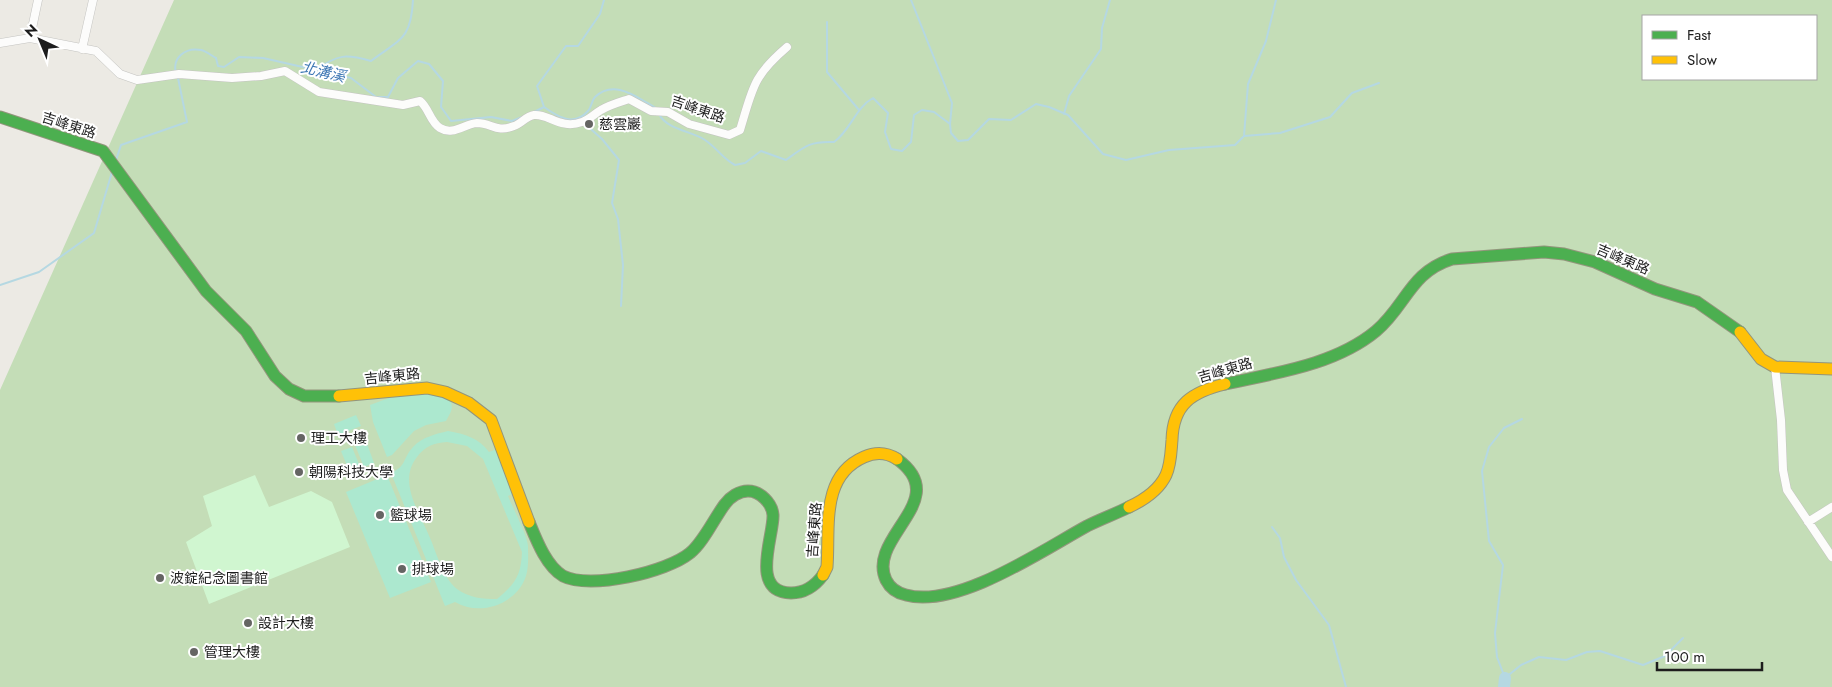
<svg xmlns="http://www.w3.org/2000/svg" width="1832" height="687" viewBox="0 0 1832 687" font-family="Jost,'Noto Sans TC',sans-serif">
  <rect width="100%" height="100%" fill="#eceae4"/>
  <path fill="#c4ddb7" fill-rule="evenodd" d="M 174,0 L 1832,0 L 1832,687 L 0,687 L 0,390 ZM 1643,16 L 1816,16 L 1816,79 L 1643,79 Z"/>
  <path fill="#d0f6d0" d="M 255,475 L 269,507 L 311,491 L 332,502 L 350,547 L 209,604 L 186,542 L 212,526 L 203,496 Z"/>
  <path fill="#ace8cf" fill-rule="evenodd" d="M 420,393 L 447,396 C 455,407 452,410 446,421 L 426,425 L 414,431 L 392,455 L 387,457 L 373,422 L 370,405 L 389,398 Z
    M 356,415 L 361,426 L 338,435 L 334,424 Z
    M 448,431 C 465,434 479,438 489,452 L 497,449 L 514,493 L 508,496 C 512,506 528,537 528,546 C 528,554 529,566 526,576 C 517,604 480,617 455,602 L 445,606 L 391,473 C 407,466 402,459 413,447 C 422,437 436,434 448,431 ZM 447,442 L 467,446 L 483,459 L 522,552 C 521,576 515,584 497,599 C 483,599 469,598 457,589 C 443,578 437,554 430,538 C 420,513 397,482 417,457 C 425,446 434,443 447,442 Z
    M 366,441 L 374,463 L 364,467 L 355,445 Z
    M 352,447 L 361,469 L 350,473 L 341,451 Z
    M 387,475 L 431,582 L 390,598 L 346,492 Z"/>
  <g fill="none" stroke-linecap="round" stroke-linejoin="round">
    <path stroke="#b5d8e2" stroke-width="2" d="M 911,0 L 952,103 L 950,124
      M 827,22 L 827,72 L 859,110
      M 316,70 C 338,54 346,54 371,61 C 400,39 411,40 413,0
      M 176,73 C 172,58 185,47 201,50 C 206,51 212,56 216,58 L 218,66 L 224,67 L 239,57 L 263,58 L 351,78 L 376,97 L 388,97 L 398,78 L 418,61 L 429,64 L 443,81 L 441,107 L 451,121 L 491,117 L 512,121 L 522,117
      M 544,107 L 537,86 L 566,46 L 578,46 L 600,14 L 604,0
      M 534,112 L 544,107 C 558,117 574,127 588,111 C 592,107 591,101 595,97 C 611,82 629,92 644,101 C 649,104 653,106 657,109
      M 659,114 C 667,130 692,131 705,140 C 717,148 723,159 735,165 L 745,163 L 761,151 L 786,160 C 805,146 810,141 834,142 C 851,130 855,108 873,98 L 888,113 L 885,132 L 891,149 L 902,151 L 911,142 L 914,115 L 922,110 L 934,112 L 950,124 L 951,133 L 958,141 L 968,140 L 989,119 L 1011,120 L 1036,104 L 1049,107 L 1068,115 L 1103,154 L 1126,160 L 1169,150 L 1235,145 L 1244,136 L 1248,84 L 1266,41 L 1276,0
      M 1064,114 L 1069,96 L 1101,49 L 1102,28 L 1110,0
      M 584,123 L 602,139 L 619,160 L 612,203 L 618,219 L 623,265 L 621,306
      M 1244,136 L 1280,133 L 1330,117 L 1352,93 L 1379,83
      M 116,160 L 121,145 L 187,122 L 178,78
      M 0,285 L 39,272 L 94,233 L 112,172
      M 1522,419 L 1504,428 L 1489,447 L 1482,471 L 1489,541 L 1503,565 L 1495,633 L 1497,657 L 1505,678 L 1521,665 L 1539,657 L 1566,660 L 1587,652 L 1600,651 L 1643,665 L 1665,656 L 1683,638
      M 1272,527 L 1280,538 L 1284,557 L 1296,580 L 1329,625 L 1346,687"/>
    <path stroke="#b5d8e2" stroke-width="12" d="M 1504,687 L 1505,678"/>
    <defs>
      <path id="street" d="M 30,38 L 38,0
        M 0,43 L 30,38 L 96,51 L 120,74 L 137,80 L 179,74 L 232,78 L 261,76 L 285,71 L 319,92 L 403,105 L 420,101 C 429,108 430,122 440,128 C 453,136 464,124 477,123 C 492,123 496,133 514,126 C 521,124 526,116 534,115 C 548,113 560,130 582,122 C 589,120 594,114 601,110 C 609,105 620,102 629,99 L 651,111 L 668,112 L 689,124 L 729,135 L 740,130 C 753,88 752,77 787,47
        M 82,49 L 93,0
        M 1775,367 L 1781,420 L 1783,470 L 1787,490 L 1832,557
        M 1808,522 L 1832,507"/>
      <path id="fast" d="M 0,117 L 103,151 L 206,291 L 246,331 L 275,376 L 289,389 L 304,396 L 339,396
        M 1225,384 C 1275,373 1335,365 1376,331 C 1406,306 1410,272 1452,259 L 1544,252 L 1564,254 L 1595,262 L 1655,289 L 1697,302 L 1740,332
        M 897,459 C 954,500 866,537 886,580 C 890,588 897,593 906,595 C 957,609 1043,550 1087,526 C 1101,519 1115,514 1129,507
        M 529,522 C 536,539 546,566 563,576 C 590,590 667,572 690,553 C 703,543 715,517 725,504 C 730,497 739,491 748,491 C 760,491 772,503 773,515 C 774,536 749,592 791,593 C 804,593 815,586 823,575"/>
      <path id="slow" d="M 1740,332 L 1761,359 L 1775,367 L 1832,369
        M 339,396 L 427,388 L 445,392 L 469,403 L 491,420 L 529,522
        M 1129,507 C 1144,500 1159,490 1166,475 C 1171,464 1171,451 1172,440 C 1173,404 1192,392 1225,384
        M 823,575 L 827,567 C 830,528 820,476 864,457 C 875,452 886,452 897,459"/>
    </defs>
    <use href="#street" stroke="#c4c4c1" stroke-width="9"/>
    <use href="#fast" stroke="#93957c" stroke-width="13"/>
    <use href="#slow" stroke="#93957c" stroke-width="13"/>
    <use href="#street" stroke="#fcfcfb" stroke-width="8"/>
    <use href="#fast" stroke="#4caf50" stroke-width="11"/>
    <use href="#slow" stroke="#ffc107" stroke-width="11"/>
  </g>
  <g fill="#656563" stroke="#fff" stroke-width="2">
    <circle cx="589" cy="124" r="5"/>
    <circle cx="301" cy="438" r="5"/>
    <circle cx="299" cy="472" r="5"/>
    <circle cx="380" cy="515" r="5"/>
    <circle cx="402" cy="569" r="5"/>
    <circle cx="160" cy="578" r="5"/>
    <circle cx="248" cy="623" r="5"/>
    <circle cx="194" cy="652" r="5"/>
  </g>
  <g text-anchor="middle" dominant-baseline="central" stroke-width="4" stroke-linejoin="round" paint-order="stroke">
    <g font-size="14" fill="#1d1d1d" stroke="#fff">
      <text transform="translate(698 109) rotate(19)">吉峰東路</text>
      <text transform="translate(69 125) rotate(18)">吉峰東路</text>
      <text transform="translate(1623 259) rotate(23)">吉峰東路</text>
      <text transform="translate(1225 370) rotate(-16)">吉峰東路</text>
      <text transform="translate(392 376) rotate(-6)">吉峰東路</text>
      <text transform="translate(814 530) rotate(-86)">吉峰東路</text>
    </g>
    <g font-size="14" fill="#1d1d1d" stroke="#fff" text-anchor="start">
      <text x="599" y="124">慈雲巖</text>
      <text x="311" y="438">理工大樓</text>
      <text x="309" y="472">朝陽科技大學</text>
      <text x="390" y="515">籃球場</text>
      <text x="412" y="569">排球場</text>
      <text x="170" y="578">波錠紀念圖書館</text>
      <text x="258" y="623">設計大樓</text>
      <text x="204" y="652">管理大樓</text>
    </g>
    <g font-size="15" font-style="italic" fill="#4079b5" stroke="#fff">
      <text transform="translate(323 72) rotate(13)">北溝溪</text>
    </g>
  </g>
  <rect x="1642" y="15" width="175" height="65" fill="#ffffff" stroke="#a5a5a5"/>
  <rect x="1652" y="31" width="25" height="8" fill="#4caf50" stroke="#a5a5a5"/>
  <text x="1687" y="40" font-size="15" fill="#1d1d1d">Fast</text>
  <rect x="1652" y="56" width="25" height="8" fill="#ffc107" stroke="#a5a5a5"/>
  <text x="1687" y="65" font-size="15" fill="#1d1d1d">Slow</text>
  <g transform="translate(40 40) rotate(316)" stroke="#ffffff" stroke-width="4" paint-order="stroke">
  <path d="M0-4L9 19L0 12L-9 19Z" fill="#1d1d1d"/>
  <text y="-8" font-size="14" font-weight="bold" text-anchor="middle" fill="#1d1d1d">N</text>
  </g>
  <path d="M1657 662v8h105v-8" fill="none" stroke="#1d1d1d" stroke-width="2.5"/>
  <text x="1664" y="662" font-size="15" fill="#1d1d1d" stroke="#ffffff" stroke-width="4" paint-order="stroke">100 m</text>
</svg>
